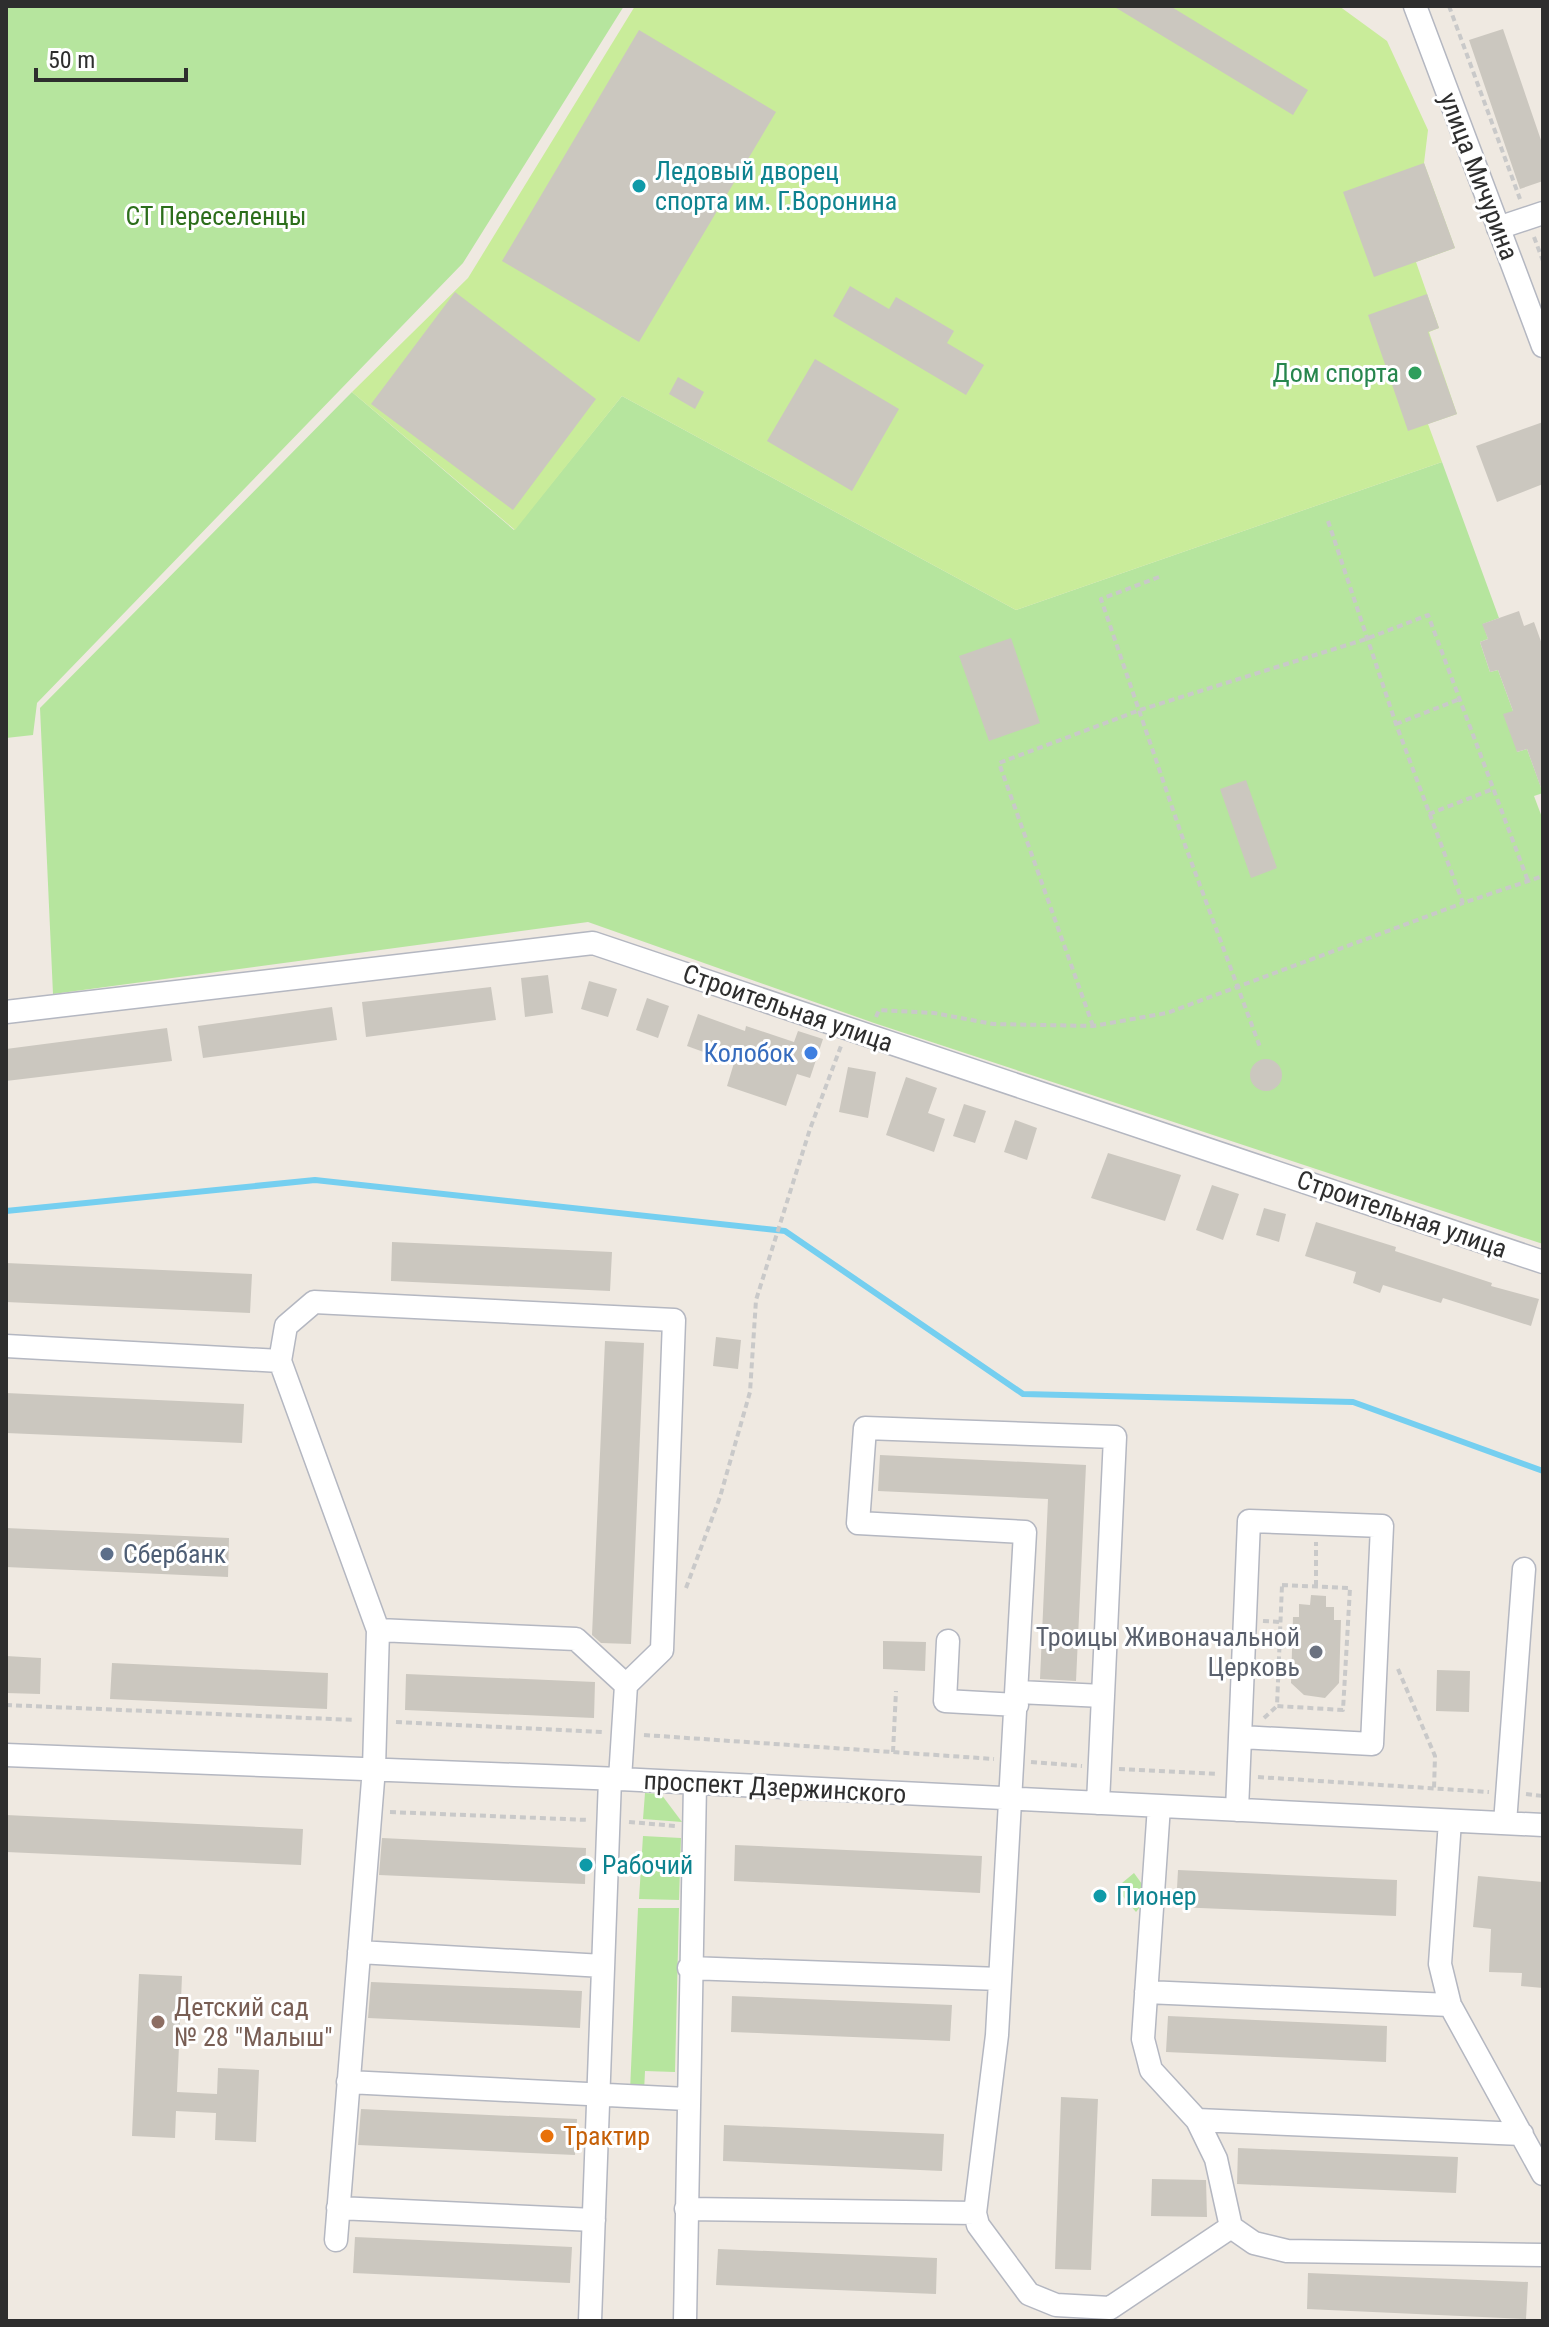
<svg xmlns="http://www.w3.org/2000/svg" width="1549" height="2327" viewBox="0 0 1549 2327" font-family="'Roboto Condensed',sans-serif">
  <rect width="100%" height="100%" fill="#efe9e1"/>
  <path fill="#b6e59e" d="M 6,6 L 624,6 L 463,263 L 37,703 L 33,735 L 6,738 Z
    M 352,392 L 514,530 L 622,396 L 1016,610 L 1442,462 L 1499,618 L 1483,624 L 1488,639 L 1480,642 L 1490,672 L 1498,670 L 1513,711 L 1517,752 L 1527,749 L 1543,793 L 1534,796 L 1543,820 L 1543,1244 L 874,1023 L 588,922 L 53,994 L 40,708 Z
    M 645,1793 L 661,1794 L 682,1822 L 643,1819 Z
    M 643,1836 L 681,1838 L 679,1900 L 639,1899 Z
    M 1134,1873 L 1150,1895 L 1136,1912 L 1116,1888 Z
    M 638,1908 L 679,1908 L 675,2072 L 645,2071 L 644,2092 L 630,2091 Z"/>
  <path fill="#c9ec9a" d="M 635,6 L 1339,6 L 1387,41 L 1428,130 L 1424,163 L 1455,248 L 1416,262 L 1439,328 L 1429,332 L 1457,414 L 1428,424 L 1442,462 L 1016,610 L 622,396 L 515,530 L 352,392 L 468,278 Z"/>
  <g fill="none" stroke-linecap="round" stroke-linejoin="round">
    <path stroke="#75cff0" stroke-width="6" d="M 6,1211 L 315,1180 L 785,1231 L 1023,1394 L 1353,1402 L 1543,1471"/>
  </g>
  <path fill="#cbc7bf" d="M 1113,6 L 1170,6 L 1308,90 L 1293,115 Z
    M 1503,29 L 1543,146 L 1543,181 L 1520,189 L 1469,40 Z
    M 639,30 L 776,112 L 639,342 L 502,261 Z
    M 1424,163 L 1455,248 L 1374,277 L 1343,192 Z
    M 850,286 L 889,309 L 896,297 L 954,331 L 947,343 L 984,365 L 966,395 L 833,316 Z
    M 455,292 L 596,399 L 513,510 L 371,404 Z
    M 1427,294 L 1439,328 L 1428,332 L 1457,414 L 1408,431 L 1368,315 Z
    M 815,359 L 899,409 L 852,491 L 767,441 Z
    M 678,377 L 704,392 L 695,409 L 669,394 Z
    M 1543,422 L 1543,484 L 1497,502 L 1476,446 Z
    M 1519,611 L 1524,626 L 1534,622 L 1543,647 L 1541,788 L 1527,749 L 1517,752 L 1503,714 L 1513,711 L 1498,670 L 1490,672 L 1480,642 L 1488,639 L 1482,624 Z
    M 1011,638 L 1040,723 L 989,741 L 959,656 Z
    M 1246,780 L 1277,868 L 1251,878 L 1220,789 Z
    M 548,975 L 553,1013 L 525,1017 L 521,978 Z
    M 589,981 L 617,989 L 608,1017 L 581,1009 Z
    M 491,987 L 496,1020 L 366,1037 L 362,1002 Z
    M 647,998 L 669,1006 L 658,1038 L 636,1030 Z
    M 332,1007 L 337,1040 L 203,1058 L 198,1026 Z
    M 698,1014 L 745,1031 L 746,1026 L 794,1042 L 798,1031 L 823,1039 L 810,1078 L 797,1074 L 786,1106 L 727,1086 L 734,1063 L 687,1046 Z
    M 167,1028 L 172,1061 L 6,1081 L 6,1049 Z
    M1250 1075a16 16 0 1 1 32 0a16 16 0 1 1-32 0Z
    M 848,1067 L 876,1072 L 868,1118 L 839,1112 Z
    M 906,1077 L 937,1088 L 928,1113 L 945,1119 L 934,1152 L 886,1135 Z
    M 964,1104 L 986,1111 L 975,1143 L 953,1136 Z
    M 1015,1120 L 1037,1128 L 1027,1160 L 1004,1152 Z
    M 1108,1153 L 1181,1175 L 1165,1221 L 1091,1198 Z
    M 1212,1185 L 1239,1194 L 1223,1240 L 1196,1230 Z
    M 1264,1208 L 1286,1214 L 1279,1242 L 1256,1235 Z
    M 1316,1222 L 1396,1247 L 1395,1251 L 1492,1283 L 1491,1286 L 1539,1299 L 1531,1326 L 1443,1298 L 1441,1303 L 1383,1285 L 1380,1293 L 1353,1283 L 1356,1272 L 1305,1256 Z
    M 392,1242 L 612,1252 L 610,1291 L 391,1281 Z
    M 6,1263 L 252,1274 L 250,1313 L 6,1302 Z
    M 716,1337 L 741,1340 L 738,1369 L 713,1366 Z
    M 605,1341 L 644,1343 L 631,1644 L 601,1643 L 592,1635 Z
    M 6,1393 L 244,1404 L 242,1443 L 6,1433 Z
    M 880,1455 L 1086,1465 L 1076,1681 L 1040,1679 L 1048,1499 L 878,1491 Z
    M 6,1528 L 229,1538 L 228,1577 L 6,1567 Z
    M 1311,1595 L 1326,1596 L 1326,1607 L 1334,1607 L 1334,1620 L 1341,1620 L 1339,1683 L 1325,1698 L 1304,1695 L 1291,1683 L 1293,1617 L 1299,1617 L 1299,1604 L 1310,1605 Z
    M 883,1641 L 926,1642 L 925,1671 L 883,1669 Z
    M 6,1656 L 41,1658 L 40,1694 L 6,1693 Z
    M 112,1663 L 328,1673 L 327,1709 L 110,1699 Z
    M 1437,1670 L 1470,1671 L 1469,1712 L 1436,1711 Z
    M 406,1674 L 595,1682 L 594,1718 L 405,1710 Z
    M 6,1815 L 303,1829 L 301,1865 L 6,1852 Z
    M 382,1838 L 586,1848 L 585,1884 L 379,1875 Z
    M 735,1845 L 982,1856 L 980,1893 L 734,1881 Z
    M 1178,1870 L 1397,1880 L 1396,1916 L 1176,1907 Z
    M 1478,1876 L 1543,1882 L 1543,1988 L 1521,1986 L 1522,1973 L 1489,1972 L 1491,1929 L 1473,1927 Z
    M 139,1974 L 182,1976 L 177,2092 L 217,2094 L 218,2068 L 259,2070 L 256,2142 L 215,2140 L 216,2113 L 176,2111 L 175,2138 L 132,2136 Z
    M 371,1982 L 582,1991 L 580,2028 L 368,2018 Z
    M 732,1996 L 952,2005 L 950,2041 L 731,2032 Z
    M 1168,2016 L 1387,2026 L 1386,2062 L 1166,2052 Z
    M 1061,2097 L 1098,2099 L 1091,2270 L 1055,2269 Z
    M 361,2109 L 577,2119 L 575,2155 L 358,2145 Z
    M 724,2125 L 944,2134 L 942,2171 L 723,2161 Z
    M 1238,2148 L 1458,2157 L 1456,2193 L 1237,2184 Z
    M 1152,2179 L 1206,2180 L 1207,2217 L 1151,2216 Z
    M 355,2237 L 572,2247 L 570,2283 L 353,2273 Z
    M 718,2249 L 937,2258 L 936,2294 L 716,2285 Z
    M 1308,2273 L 1528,2282 L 1526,2319 L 1307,2309 Z"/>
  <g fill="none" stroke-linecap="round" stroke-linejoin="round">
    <defs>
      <path id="minor" d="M 1415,6 L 1543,346
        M 1498,228 L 1543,213
        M 6,1012 L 593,943 L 1543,1262
        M 6,1346 L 280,1361
        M 378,1630 L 576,1639 L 626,1685
        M 948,1641 L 945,1701 L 1017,1705
        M 1018,1692 L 1103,1696 L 1098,1803
        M 1103,1696 L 1115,1437 L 865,1428 L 858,1523 L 1025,1532 L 997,2035 L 975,2213 L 978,2225 L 1029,2294 L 1056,2305 L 1110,2308 L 1231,2227
        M 6,1755 L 620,1779 L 1543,1825
        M 1159,1806 L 1143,2039 L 1151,2070 L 1197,2120 L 1216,2159 L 1231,2227 L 1254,2243 L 1287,2251 L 1543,2255
        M 1237,1810 L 1249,1521 L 1382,1526 L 1372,1744 L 1241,1737
        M 1450,1821 L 1440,1964 L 1450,2005 L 1543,2174
        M 1505,1823 L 1524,1569
        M 359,1952 L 603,1966
        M 689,1968 L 1000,1979
        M 1146,1992 L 1450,2005
        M 348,2082 L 687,2099
        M 1197,2120 L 1522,2134
        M 338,2208 L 594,2220
        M 686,2209 L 975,2213
        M 336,2240 L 374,1768 L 378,1630 L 280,1361 L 286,1326 L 314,1302 L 674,1320 L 662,1650 L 626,1685 L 620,1779
        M 590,2321 L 610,1779
        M 685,2321 L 695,1784"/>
    </defs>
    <use href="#minor" stroke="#b4b7c1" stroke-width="25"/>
    <path stroke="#c9c9c9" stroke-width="4" stroke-dasharray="6 4" stroke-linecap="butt" d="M 1449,6 L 1520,199
      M 1534,237 L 1543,261
      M 1328,521 L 1396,724 L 1463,903 L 1543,876
      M 1159,577 L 1101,599 L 1185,845 L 1260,1047
      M 1396,724 L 1460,699
      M 1429,814 L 1493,789
      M 876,1017 L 879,1010 L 934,1013 L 993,1024 L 1093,1026 L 1167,1013 L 1463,903
      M 1093,1026 L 999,763 L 1140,710 L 1366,639 L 1428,615 L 1528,881
      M 1282,1585 L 1350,1588 L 1343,1710 L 1277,1706 Z
      M 1316,1586 L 1316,1542
      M 686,1588 L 720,1497 L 750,1392 L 756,1300 L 810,1129 L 841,1046
      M 1263,1621 L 1281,1622
      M 1398,1669 L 1435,1756 L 1434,1789
      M 6,1705 L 355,1720
      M 1264,1718 L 1277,1706
      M 396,1722 L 603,1732
      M 644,1735 L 994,1759
      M 893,1752 L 896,1691
      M 1031,1762 L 1082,1766
      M 1119,1769 L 1218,1774
      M 1258,1777 L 1489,1792
      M 1526,1794 L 1543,1796
      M 390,1812 L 589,1820
      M 629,1822 L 676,1826"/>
    <use href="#minor" stroke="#fff" stroke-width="22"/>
  </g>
  <g fill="#0f9aa8" stroke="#fff" stroke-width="3">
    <circle cx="639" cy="186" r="8"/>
    <circle cx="586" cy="1865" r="8"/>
    <circle cx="1100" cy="1896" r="8"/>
  </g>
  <circle fill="#2e9e5b" stroke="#fff" stroke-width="3" cx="1415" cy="373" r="8"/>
  <circle fill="#3f7fe0" stroke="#fff" stroke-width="3" cx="811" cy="1053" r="8"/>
  <circle fill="#5c6f8a" stroke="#fff" stroke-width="3" cx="107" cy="1554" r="8"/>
  <circle fill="#6b7280" stroke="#fff" stroke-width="3" cx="1316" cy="1652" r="8"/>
  <circle fill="#8d6e63" stroke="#fff" stroke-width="3" cx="158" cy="2022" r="8"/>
  <circle fill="#e8710a" stroke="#fff" stroke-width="3" cx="547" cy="2136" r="8"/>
  <g text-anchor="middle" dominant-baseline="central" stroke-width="6" stroke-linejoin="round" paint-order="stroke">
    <g font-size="26" fill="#0d838f" stroke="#fff" text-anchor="start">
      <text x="655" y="171">Ледовый дворец<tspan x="655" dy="30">спорта им. Г.Воронина</tspan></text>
      <text x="602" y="1865">Рабочий</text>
      <text x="1116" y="1896">Пионер</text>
    </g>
    <g font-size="26" fill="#2e2e2e" stroke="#fff">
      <text transform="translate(1479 176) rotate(69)">улица Мичурина</text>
      <text transform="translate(788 1008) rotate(19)">Строительная улица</text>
      <text transform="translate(1402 1214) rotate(19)">Строительная улица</text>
      <text transform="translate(775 1787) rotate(3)">проспект Дзержинского</text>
    </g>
    <g font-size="26" fill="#2c6e1b" stroke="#fff">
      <text x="216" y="216">СТ Переселенцы</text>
    </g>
    <g font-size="26" fill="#27864d" stroke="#fff" text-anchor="end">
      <text x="1399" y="373">Дом спорта</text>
    </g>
    <g font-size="26" fill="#366cbe" stroke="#fff" text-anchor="end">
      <text x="795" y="1053">Колобок</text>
    </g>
    <g font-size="26" fill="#4e5e75" stroke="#fff" text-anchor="start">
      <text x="123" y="1554">Сбербанк</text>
    </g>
    <g font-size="26" fill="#5b616d" stroke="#fff" text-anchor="end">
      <text x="1300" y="1637">Троицы Живоначальной<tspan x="1300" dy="30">Церковь</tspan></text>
    </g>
    <g font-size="26" fill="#785e54" stroke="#fff" text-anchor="start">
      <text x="174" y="2007">Детский сад<tspan x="174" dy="30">№ 28 "Малыш"</tspan></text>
    </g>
    <g font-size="26" fill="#c56008" stroke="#fff" text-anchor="start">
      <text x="563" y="2136">Трактир</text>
    </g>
  </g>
  <rect width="1549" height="2327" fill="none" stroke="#2e2e2e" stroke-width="16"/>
  <path d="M36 68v12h150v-12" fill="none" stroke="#2e2e2e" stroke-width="4"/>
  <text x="48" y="68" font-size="24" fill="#2e2e2e" stroke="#ffffff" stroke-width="6" paint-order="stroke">50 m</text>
</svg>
